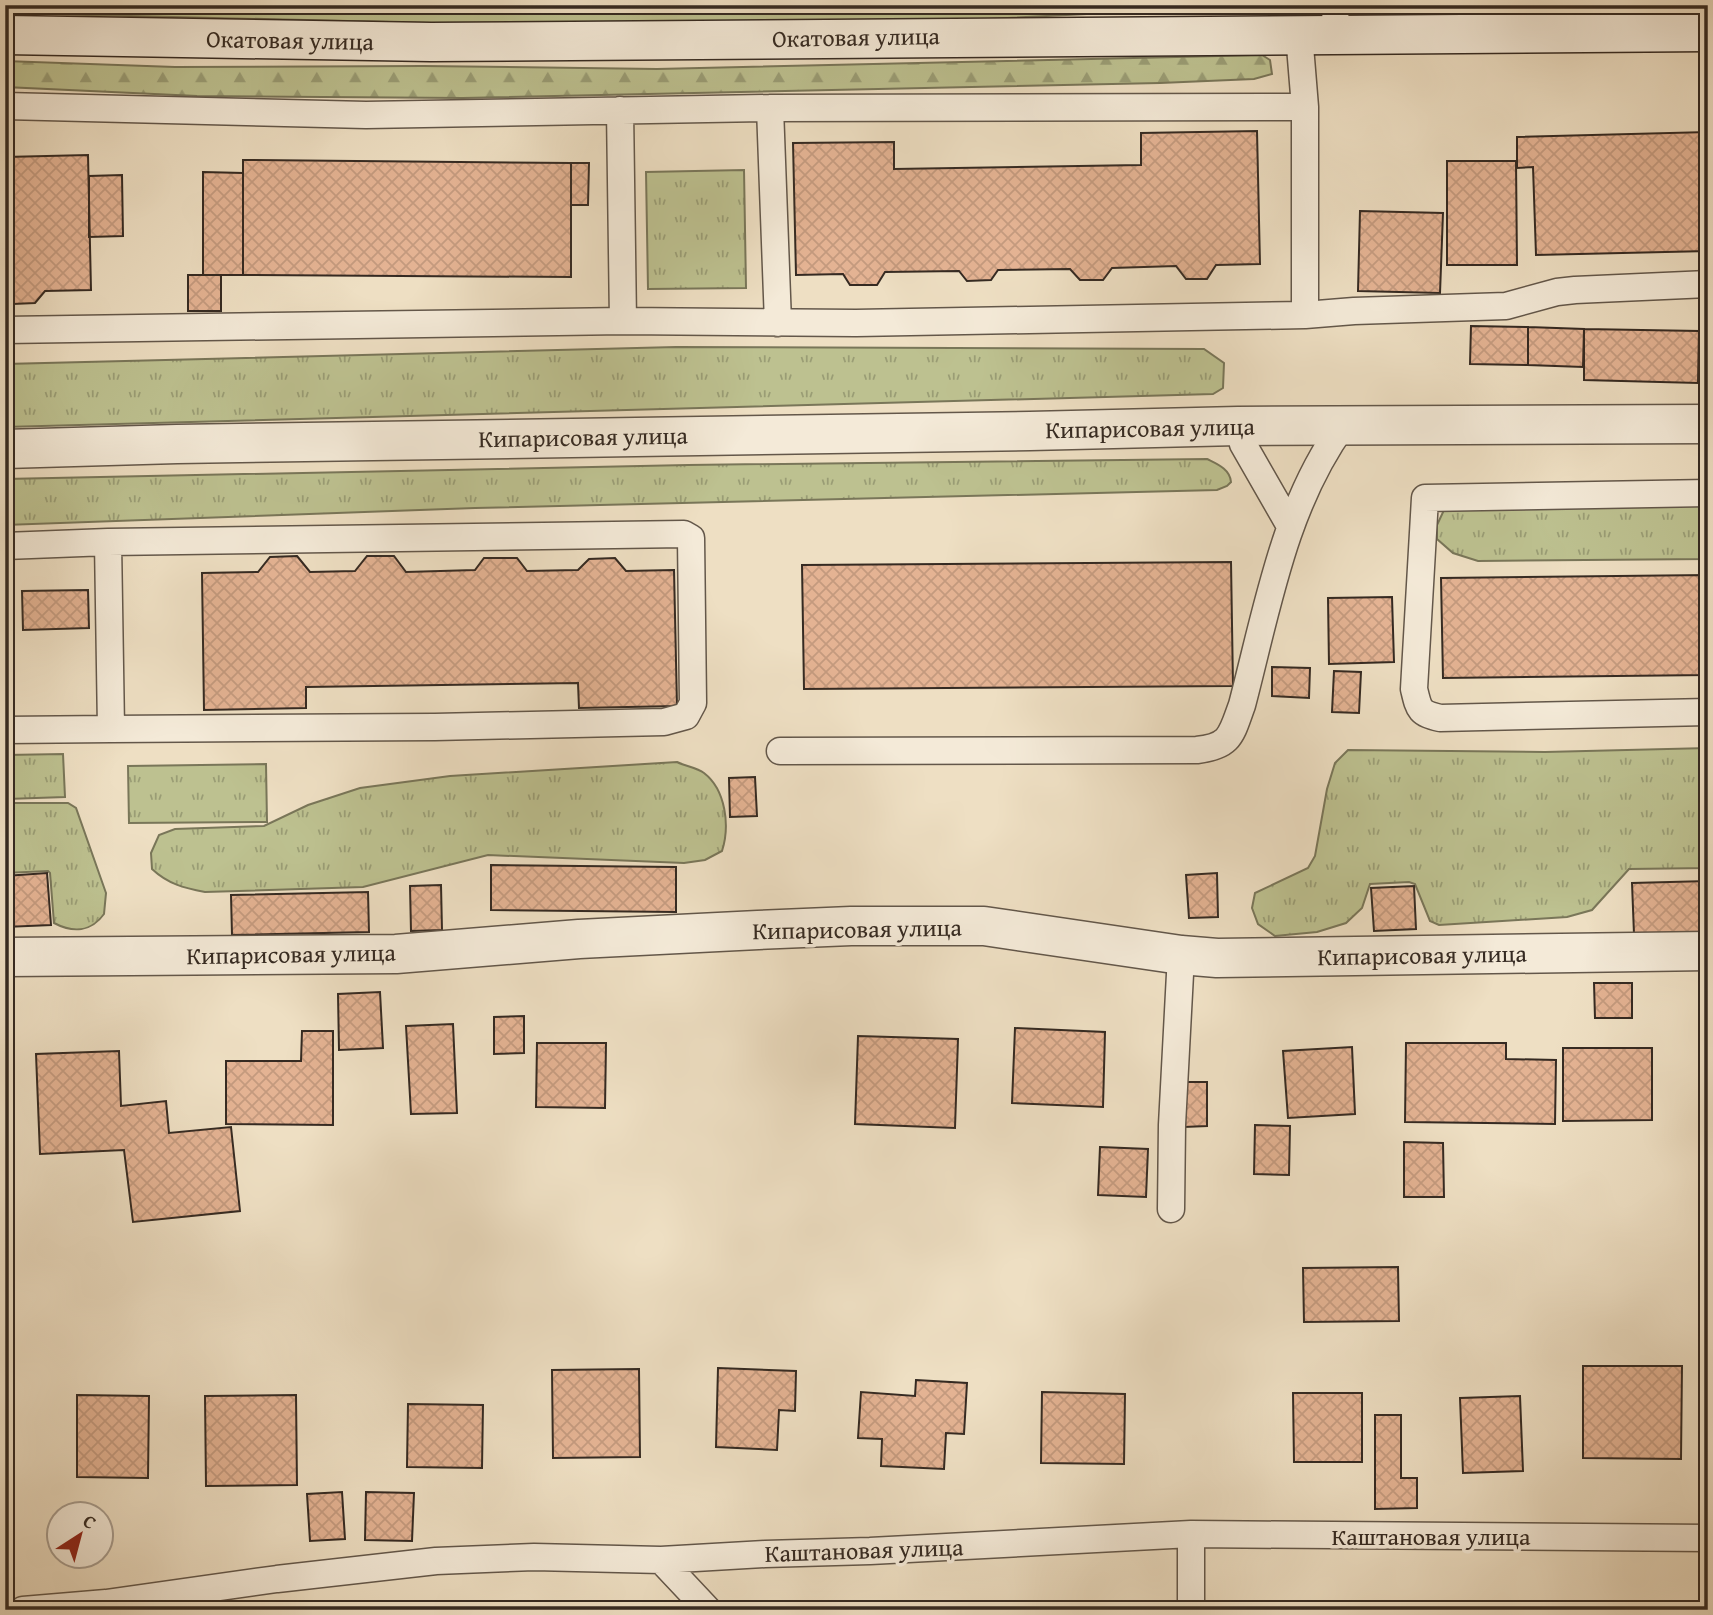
<svg xmlns="http://www.w3.org/2000/svg" width="1713" height="1615" viewBox="0 0 1713 1615" font-family="'Gentium Book Plus',serif">
  <defs>
    <pattern id="grass-tufts" width="24" height="20" patternUnits="userSpaceOnUse" patternTransform="scale(1.75)"><rect width="24" height="20" fill="#bdc190"/><path d="M3 7l-1-3M5 7V3M7 7l1-3M15 17l-1-3M17 17v-4M19 17l1-3" fill="none" stroke="#9a9d75"/></pattern>
    <pattern id="forest-firs" width="22" height="20" patternUnits="userSpaceOnUse" patternTransform="scale(1.75)"><rect width="22" height="20" fill="#bdc190"/><path d="M5 1l3.5 6h-7zM16 11l3.5 6h-7z" fill="#9a9d75"/></pattern>
    <pattern id="building-cross-hatch" width="8" height="8" patternUnits="userSpaceOnUse" patternTransform="scale(1.75)"><rect width="8" height="8" fill="#e4b393"/><path d="M0 0l8 8M0 8l8-8" fill="none" stroke="#c49a7e"/></pattern>
  </defs>
  <rect width="100%" height="100%" fill="#eedfc3"/>
  <filter id="stains"><feTurbulence type="fractalNoise" baseFrequency=".00286" numOctaves="4"/><feColorMatrix values="0 0 0 0 .2 0 0 0 0 .09 0 0 0 0 .02 0 0 0 .5 -.17"/></filter>
  <radialGradient id="worn" r=".72"><stop offset=".6" stop-color="#630" stop-opacity="0"/><stop offset="1" stop-color="#630" stop-opacity=".3"/></radialGradient>
  <path fill="url(#grass-tufts)" stroke="#797659" stroke-width="2" d="M 5,5 L 1269,5 L 967,20 L 431,23 L 5,13 Z
    M 744,170 L 746,288 L 648,289 L 646,172 Z
    M 676,347 L 1204,349 L 1224,363 L 1223,388 L 1213,394 L 5,427 L 5,364 Z
    M 1207,459 C 1217,464 1230,469 1231,482 L 1227,486 L 1217,490 L 475,508 L 5,525 L 5,479 L 688,465 Z
    M 1708,505 L 1708,559 L 1478,561 L 1453,553 L 1437,539 L 1437,525 L 1444,510 Z
    M 1708,748 L 1708,868 L 1629,869 L 1592,910 L 1567,917 L 1439,925 L 1430,921 L 1415,884 L 1409,882 L 1370,884 L 1362,908 L 1346,923 L 1317,932 L 1275,936 L 1258,924 L 1252,908 L 1255,893 L 1308,868 L 1315,856 L 1327,789 L 1335,763 L 1348,750 L 1545,752 Z
    M 63,754 L 65,797 L 7,799 L 6,755 Z
    M 677,762 C 685,766 697,768 704,773 C 726,790 730,826 722,851 L 705,860 L 684,863 L 488,855 L 363,887 L 205,892 C 184,888 168,884 152,869 L 151,853 L 159,835 L 175,829 L 264,826 L 308,805 L 360,788 L 450,776 Z
    M 266,764 L 267,822 L 129,823 L 128,766 Z
    M 5,801 L 13,803 L 68,803 L 76,808 L 106,893 L 104,914 C 91,932 73,933 54,923 L 50,873 L 48,871 L 5,873 Z"/>
  <path fill="url(#forest-firs)" stroke="#797659" stroke-width="2" d="M 1262,55 L 1270,60 L 1272,74 L 1254,79 L 1160,83 L 463,98 L 197,96 L 5,87 L 5,61 L 175,67 L 423,66 L 657,69 Z"/>
  <path fill="url(#building-cross-hatch)" stroke="#352a22" stroke-width="2" d="M 1257,131 L 1260,264 L 1216,265 L 1207,279 L 1186,279 L 1176,266 L 1112,268 L 1103,280 L 1080,280 L 1070,269 L 998,270 L 991,280 L 967,281 L 959,271 L 885,272 L 877,285 L 850,285 L 843,274 L 796,275 L 793,143 L 894,142 L 894,169 L 1141,165 L 1141,133 Z
    M 1708,132 L 1708,251 L 1536,255 L 1533,167 L 1517,168 L 1517,137 Z
    M 88,155 L 91,290 L 45,291 L 35,303 L 13,304 L 5,294 L 5,157 Z
    M 243,160 L 571,163 L 571,277 L 243,275 Z
    M 1447,161 L 1516,161 L 1517,265 L 1447,265 Z
    M 571,163 L 589,163 L 588,205 L 571,205 Z
    M 203,172 L 243,173 L 243,275 L 203,275 Z
    M 122,175 L 123,236 L 89,237 L 89,176 Z
    M 1360,211 L 1443,213 L 1440,293 L 1358,291 Z
    M 188,275 L 221,275 L 221,311 L 188,311 Z
    M 1471,326 L 1528,327 L 1528,365 L 1470,364 Z
    M 1528,327 L 1584,329 L 1583,367 L 1528,365 Z
    M 1584,329 L 1699,331 L 1698,383 L 1584,380 Z
    M 297,556 L 310,572 L 355,571 L 367,556 L 394,556 L 406,572 L 475,570 L 484,558 L 517,558 L 527,571 L 578,570 L 589,559 L 615,558 L 626,571 L 674,570 L 677,706 L 579,708 L 578,683 L 306,687 L 306,708 L 204,710 L 202,573 L 258,572 L 270,557 Z
    M 1231,562 L 1233,686 L 804,689 L 802,565 Z
    M 1708,575 L 1708,675 L 1443,678 L 1441,578 Z
    M 88,590 L 89,628 L 23,630 L 22,591 Z
    M 5,593 L 9,593 L 12,706 L 5,707 Z
    M 1392,597 L 1394,662 L 1329,664 L 1328,598 Z
    M 1272,667 L 1310,668 L 1309,698 L 1272,696 Z
    M 1334,671 L 1361,672 L 1359,713 L 1332,712 Z
    M 755,777 L 757,816 L 730,817 L 729,778 Z
    M 491,865 L 676,867 L 676,912 L 491,910 Z
    M 47,873 L 51,925 L 5,927 L 5,876 Z
    M 1217,873 L 1218,917 L 1189,918 L 1186,875 Z
    M 1708,881 L 1708,933 L 1634,934 L 1632,883 Z
    M 441,885 L 442,930 L 411,931 L 410,886 Z
    M 1414,886 L 1416,929 L 1374,931 L 1371,888 Z
    M 368,892 L 369,932 L 232,935 L 231,895 Z
    M 1594,983 L 1632,983 L 1632,1018 L 1595,1018 Z
    M 380,992 L 383,1048 L 339,1050 L 338,994 Z
    M 524,1016 L 524,1053 L 494,1054 L 494,1017 Z
    M 453,1024 L 457,1113 L 411,1114 L 406,1026 Z
    M 1015,1028 L 1105,1032 L 1103,1107 L 1012,1103 Z
    M 302,1031 L 333,1031 L 333,1125 L 226,1124 L 226,1061 L 301,1061 Z
    M 858,1036 L 958,1039 L 955,1128 L 855,1124 Z
    M 537,1043 L 606,1043 L 605,1108 L 536,1107 Z
    M 1406,1043 L 1506,1043 L 1506,1059 L 1556,1060 L 1555,1124 L 1405,1122 Z
    M 1352,1047 L 1355,1114 L 1288,1118 L 1283,1051 Z
    M 1563,1048 L 1652,1048 L 1652,1120 L 1563,1121 Z
    M 119,1051 L 121,1106 L 166,1101 L 169,1133 L 231,1127 L 240,1211 L 133,1222 L 124,1150 L 40,1154 L 36,1054 Z
    M 1184,1082 L 1207,1082 L 1207,1126 L 1184,1127 Z
    M 1255,1125 L 1290,1126 L 1289,1175 L 1254,1174 Z
    M 1404,1142 L 1443,1143 L 1444,1197 L 1404,1197 Z
    M 1100,1147 L 1148,1149 L 1146,1197 L 1098,1195 Z
    M 1398,1267 L 1399,1321 L 1304,1322 L 1303,1268 Z
    M 1583,1366 L 1682,1366 L 1681,1459 L 1583,1458 Z
    M 718,1368 L 796,1371 L 795,1411 L 779,1410 L 777,1450 L 716,1447 Z
    M 639,1369 L 640,1457 L 553,1458 L 552,1370 Z
    M 916,1380 L 967,1383 L 964,1434 L 946,1433 L 944,1469 L 881,1466 L 882,1439 L 858,1438 L 861,1392 L 915,1396 Z
    M 1042,1392 L 1125,1394 L 1124,1464 L 1041,1463 Z
    M 1293,1393 L 1362,1393 L 1362,1462 L 1294,1462 Z
    M 77,1395 L 149,1396 L 148,1478 L 77,1477 Z
    M 296,1395 L 297,1485 L 206,1486 L 205,1396 Z
    M 1520,1396 L 1523,1471 L 1463,1473 L 1460,1398 Z
    M 408,1404 L 483,1405 L 482,1468 L 407,1467 Z
    M 1375,1415 L 1401,1415 L 1401,1478 L 1417,1478 L 1417,1508 L 1375,1509 Z
    M 1700,1464 L 1708,1464 L 1708,1497 L 1700,1497 Z
    M 342,1492 L 345,1539 L 310,1541 L 307,1494 Z
    M 366,1492 L 414,1493 L 412,1541 L 365,1540 Z"/>
  <g fill="none" stroke-linecap="round" stroke-linejoin="round">
    <defs>
      <path id="service" d="M 1335,5 L 1336,34
        M 5,106 L 366,115 L 770,108 L 1305,107
        M 770,108 L 778,323
        M 620,110 L 623,321
        M 1305,315 L 1354,311 L 1506,306 L 1557,292 L 1575,290 L 1708,284
        M 5,330 L 623,321 L 856,323 L 1305,315 L 1305,107 L 1299,34
        M 1238,426 L 1243,444 L 1290,526
        M 1708,493 L 1425,498 L 1414,689 C 1419,710 1419,713 1440,718 L 1708,712
        M 5,546 L 108,542 L 684,534 L 691,538 L 693,703 L 686,716 L 664,722 L 435,727 L 111,729
        M 5,730 L 111,729 L 108,542
        M 780,751 L 1197,750 C 1231,746 1231,735 1242,705 C 1267,610 1284,506 1343,425
        M 1171,1209 L 1172,1125 L 1181,955
        M 661,1560 L 708,1610
        M 23,1610 L 106,1603 L 277,1579 L 436,1561 L 534,1557 L 661,1560 L 765,1554 L 870,1551 L 1191,1534 L 1708,1538
        M 1191,1610 L 1191,1534"/>
      <path id="minor" d="M 5,449 L 177,444 L 1030,431 L 1238,426 L 1708,424
        M 5,957 L 396,954 L 579,939 L 758,930 L 851,926 L 984,926 L 1181,955 L 1217,958 L 1708,951"/>
      <path id="secondary" d="M 5,35 L 431,42 L 1708,32"/>
    </defs>
    <use href="#service" stroke="#63574a" stroke-width="29"/>
    <use href="#minor" stroke="#63574a" stroke-width="41"/>
    <use href="#secondary" stroke="#352a22" stroke-width="41"/>
    <use href="#service" stroke="#f4ead8" stroke-width="26"/>
    <use href="#minor" stroke="#f4ead8" stroke-width="38"/>
    <use href="#secondary" stroke="#f4ead8" stroke-width="38"/>
  </g>
  <g text-anchor="middle" dominant-baseline="central" stroke-width="7" stroke-linejoin="round" paint-order="stroke">
    <g font-size="24" fill="#352a22" stroke="#f4ead8">
      <text transform="translate(856 37) rotate(-1)">Окатовая улица</text>
      <text transform="translate(290 40) rotate(1)">Окатовая улица</text>
      <text transform="translate(1150 428) rotate(-1)">Кипарисовая улица</text>
      <text transform="translate(583 437) rotate(-1)">Кипарисовая улица</text>
      <text transform="translate(857 929) rotate(-1)">Кипарисовая улица</text>
      <text transform="translate(291 954) rotate(-1)">Кипарисовая улица</text>
      <text transform="translate(1422 955) rotate(-1)">Кипарисовая улица</text>
      <text x="1431" y="1536">Каштановая улица</text>
      <text transform="translate(864 1550) rotate(-2)">Каштановая улица</text>
    </g>
  </g>
  <rect width="1713" height="1615" fill="none" stroke="#eedfc3" stroke-width="28"/>
  <rect x="7" y="7" width="1699" height="1601" fill="none" stroke="#352a22" stroke-width="3.5"/>
  <rect x="14" y="14" width="1685" height="1587" fill="none" stroke="#352a22" stroke-width="2"/>
  <g transform="translate(80 1535) rotate(36)"><circle r="33" fill="#f4ead8" stroke="#a89d8f" stroke-width="2"/>
  <path d="M0-5L12 26L0 18L-12 26Z" fill="#8f2418"/>
  <text y="-10" font-size="19" font-weight="bold" text-anchor="middle" fill="#352a22">С</text>
  </g>
  <rect width="100%" height="100%" filter="url(#stains)"/>
  <rect width="100%" height="100%" fill="url(#worn)"/>
</svg>
